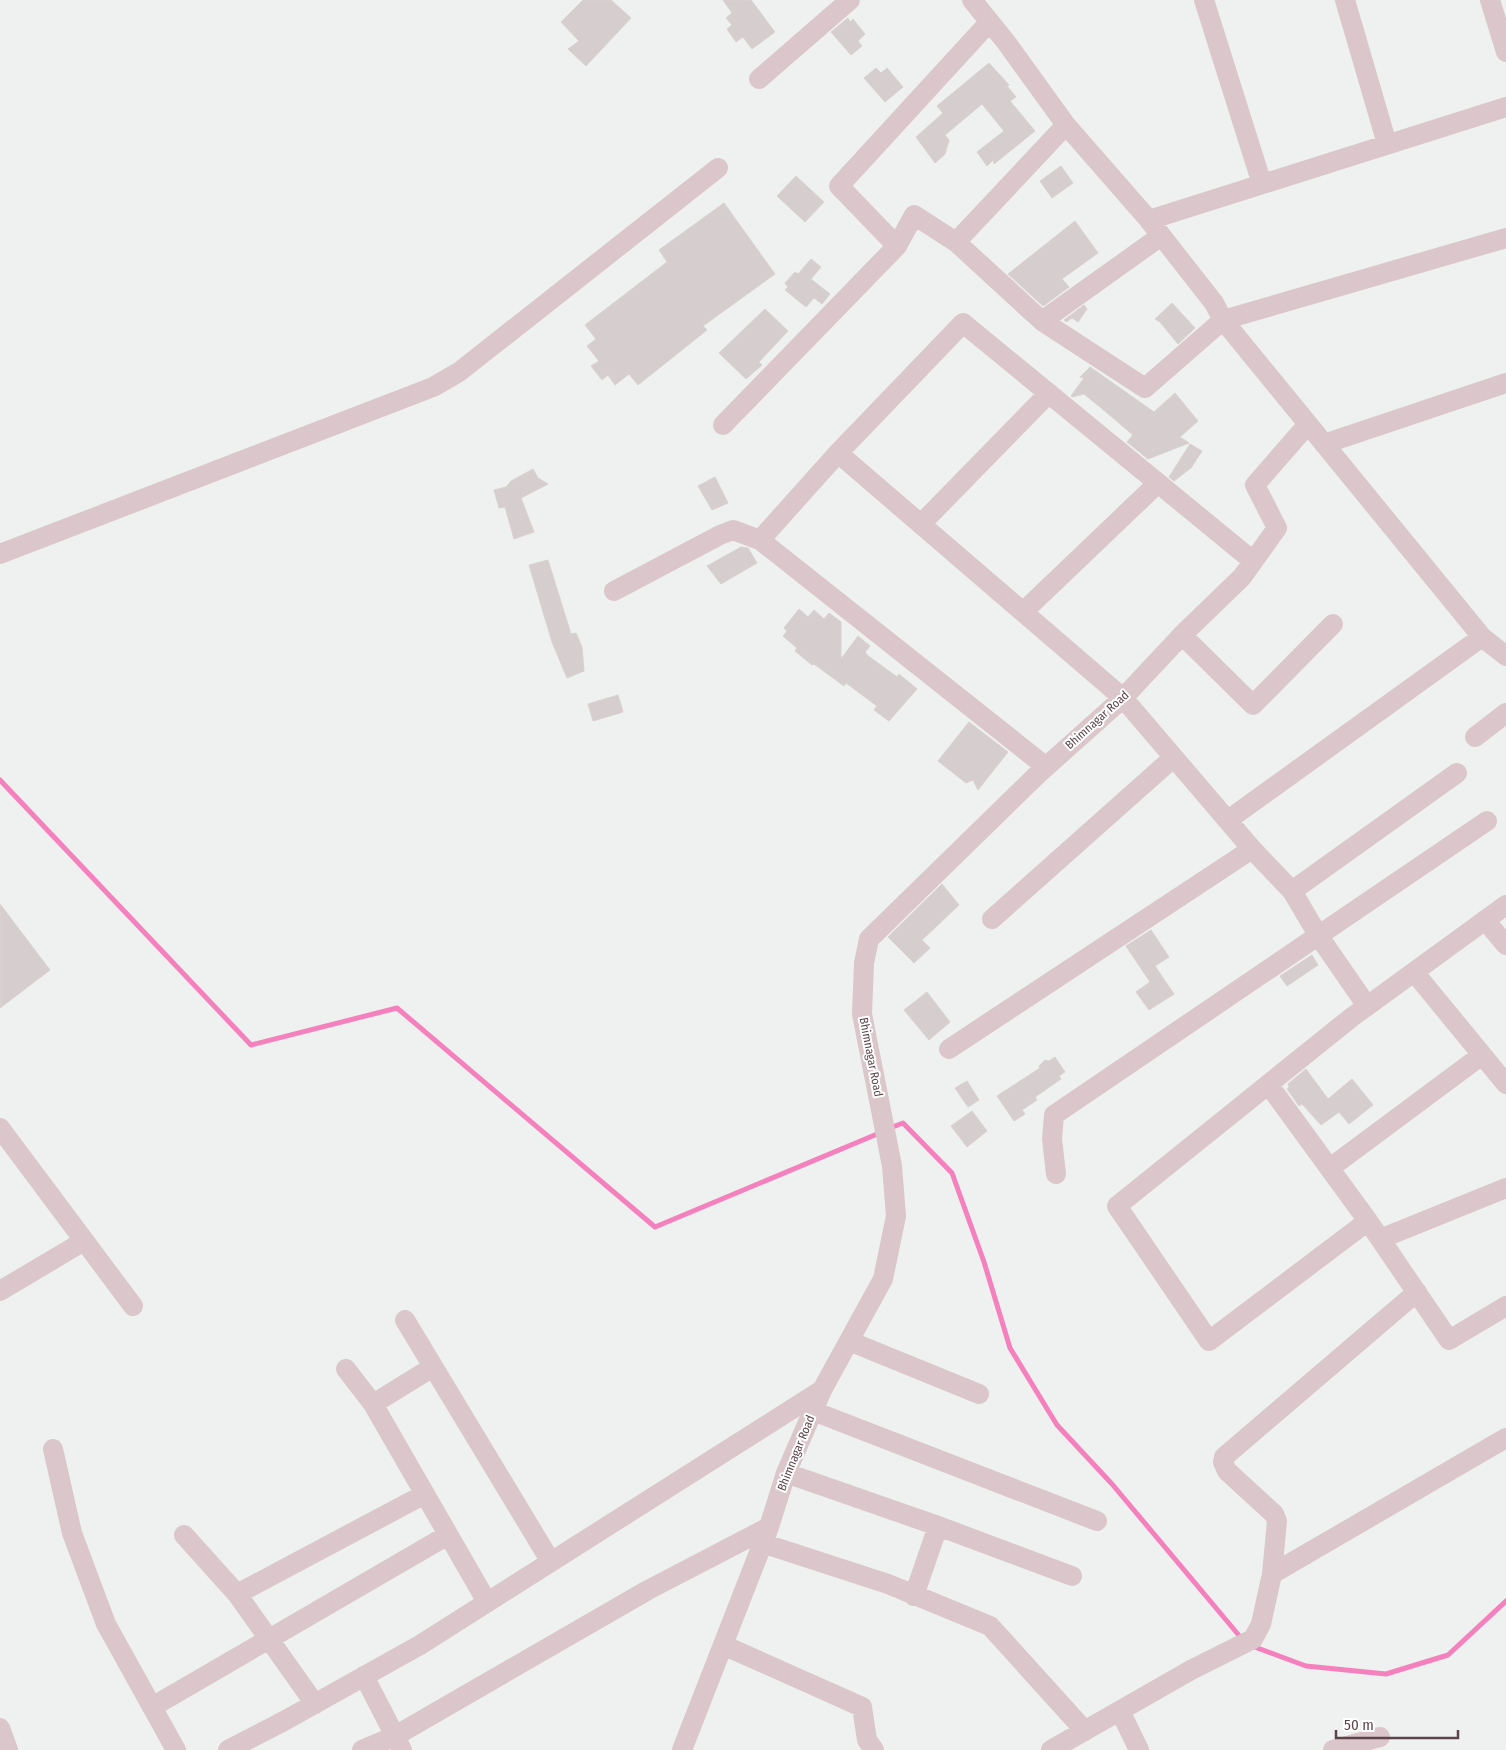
<svg xmlns="http://www.w3.org/2000/svg" width="1506" height="1750" viewBox="0 0 1506 1750" font-family="'Fira Sans Condensed',sans-serif">
  <rect width="100%" height="100%" fill="#eef1ef"/>
  <g fill="none" stroke-linecap="round" stroke-linejoin="round">
    <path stroke="#f481bd" stroke-width="5" d="M 0,780 L 251,1045 L 397,1008 L 655,1227 L 882,1132
      M 890,1128 L 903,1123 L 952,1173 L 984,1262 L 1010,1348 L 1057,1425 L 1112,1484 L 1242,1639
      M 1252,1646 L 1306,1666 L 1386,1674 L 1448,1655 L 1506,1601"/>
  </g>
  <path fill="#d6cdce" stroke="#dad1d1" d="M 583,0 L 611,0 L 631,18 L 586,66 L 568,49 L 579,41 L 561,22 Z
    M 723,0 L 751,0 L 775,32 L 752,49 L 743,37 L 736,42 L 727,29 L 732,25 L 726,18 L 732,13 Z
    M 848,18 L 850,22 L 853,19 L 865,34 L 858,41 L 862,46 L 851,55 L 831,32 Z
    M 989,63 L 1009,85 L 1007,86 L 1016,97 L 1010,101 L 1035,131 L 994,164 L 993,160 L 987,166 L 977,152 L 1004,131 L 982,104 L 945,135 L 949,140 L 945,154 L 935,163 L 916,137 L 943,113 L 937,106 Z
    M 876,68 L 881,73 L 887,68 L 903,87 L 885,102 L 864,78 Z
    M 1061,166 L 1073,183 L 1052,198 L 1040,181 Z
    M 796,176 L 824,202 L 805,222 L 777,196 Z
    M 724,203 L 775,274 L 703,326 L 707,330 L 638,385 L 629,374 L 615,385 L 608,375 L 602,380 L 591,366 L 599,361 L 587,346 L 596,339 L 585,325 L 667,262 L 659,250 Z
    M 1075,221 L 1098,253 L 1062,279 L 1069,287 L 1043,306 L 1008,274 Z
    M 811,259 L 821,267 L 811,279 L 830,294 L 822,304 L 814,298 L 806,307 L 785,290 L 788,287 L 785,283 L 795,272 L 798,274 Z
    M 1172,303 L 1195,328 L 1178,344 L 1160,322 L 1155,319 Z
    M 1084,305 L 1087,309 L 1078,322 L 1072,318 L 1066,322 L 1064,320 Z
    M 765,309 L 788,331 L 759,362 L 762,365 L 746,379 L 719,353 Z
    M 1090,367 L 1154,412 L 1175,393 L 1198,421 L 1180,437 L 1189,443 L 1148,459 L 1127,442 L 1133,435 L 1100,407 L 1084,394 L 1072,397 L 1071,396 L 1084,378 L 1080,377 Z
    M 1190,444 L 1202,451 L 1191,468 L 1174,481 L 1169,477 Z
    M 533,469 L 538,478 L 548,484 L 521,498 L 534,532 L 514,539 L 505,507 L 499,508 L 494,490 L 506,487 L 511,481 Z
    M 715,477 L 728,503 L 712,510 L 698,486 Z
    M 741,547 L 748,548 L 757,563 L 721,584 L 707,566 Z
    M 548,560 L 571,634 L 576,633 L 582,647 L 584,671 L 567,678 L 552,642 L 529,565 Z
    M 799,609 L 808,617 L 814,610 L 824,619 L 829,613 L 841,622 L 841,659 L 858,636 L 870,646 L 865,652 L 867,655 L 897,677 L 899,674 L 917,689 L 889,721 L 874,710 L 877,706 L 846,683 L 844,686 L 814,664 L 812,665 L 795,651 L 797,648 L 783,636 L 787,631 L 784,628 Z
    M 618,695 L 623,712 L 593,721 L 588,704 Z
    M 969,722 L 1008,752 L 978,790 L 973,780 L 966,783 L 938,761 Z
    M 942,884 L 959,905 L 922,940 L 930,948 L 914,963 L 888,937 Z
    M 0,904 L 50,970 L 0,1008 Z
    M 1151,930 L 1169,957 L 1155,966 L 1174,994 L 1149,1010 L 1136,992 L 1150,982 L 1126,946 Z
    M 1312,955 L 1318,965 L 1287,986 L 1280,976 Z
    M 927,992 L 950,1022 L 929,1040 L 904,1010 Z
    M 1055,1057 L 1065,1072 L 1059,1076 L 1061,1079 L 1035,1097 L 1037,1100 L 1022,1110 L 1025,1114 L 1014,1121 L 997,1096 L 1040,1068 L 1039,1066 L 1045,1060 L 1049,1061 Z
    M 1306,1069 L 1328,1099 L 1352,1079 L 1373,1105 L 1349,1124 L 1339,1112 L 1321,1125 L 1302,1104 L 1299,1106 L 1287,1089 L 1289,1087 L 1288,1084 Z
    M 967,1081 L 979,1100 L 968,1107 L 955,1088 Z
    M 972,1111 L 987,1131 L 967,1147 L 951,1126 Z"/>
  <g fill="none" stroke-linecap="round" stroke-linejoin="round">
    <path stroke="#dac6cb" stroke-width="20" d="M 972,0 L 1006,42 L 1066,125 L 1149,220 L 1214,303 L 1223,320 L 1482,637 L 1506,656
      M 1204,0 L 1262,184
      M 1345,0 L 1387,144
      M 1490,0 L 1506,52
      M 759,79 L 850,0
      M 1149,220 L 1506,107
      M 956,242 L 1066,125
      M 897,246 L 914,215 L 956,242 L 1042,321 L 1145,388 L 1223,320 L 1506,238
      M 1042,321 L 1161,236
      M 723,425 L 897,246 L 839,186 L 983,29
      M 1324,444 L 1506,383
      M 838,453 L 1123,698 L 1252,849 L 1292,891 L 1318,935 L 1367,1006
      M 921,524 L 1049,393
      M 760,540 L 838,453 L 963,323 L 1253,561
      M 0,554 L 433,387 L 459,372 L 718,168
      M 614,591 L 720,535 L 733,530 L 760,540 L 1045,766
      M 1023,612 L 1158,483
      M 1182,635 L 1253,705 L 1333,624
      M 1475,737 L 1506,713
      M 1228,820 L 1482,637
      M 1292,891 L 1457,773
      M 992,919 L 1173,758
      M 1485,920 L 1506,945
      M 1414,972 L 1506,1084
      M 949,1049 L 1252,849
      M 1268,1084 L 1368,1221 L 1449,1340 L 1506,1306
      M 0,1128 L 133,1306
      M 1330,1168 L 1482,1055
      M 1056,1174 L 1052,1139 L 1054,1115 L 1487,821
      M 1368,1221 L 1209,1341 L 1117,1206 L 1352,1017 L 1506,905
      M 1380,1239 L 1506,1188
      M 0,1291 L 84,1241
      M 405,1320 L 551,1562
      M 849,1341 L 979,1394
      M 346,1369 L 373,1404 L 487,1602
      M 373,1404 L 433,1367
      M 813,1411 L 1097,1521
      M 53,1449 L 72,1533 L 106,1624 L 176,1750
      M 786,1473 L 938,1526 L 1072,1576
      M 184,1535 L 237,1594 L 315,1704
      M 762,1543 L 888,1584 L 990,1626 L 1085,1731
      M 1272,1574 L 1506,1438
      M 237,1594 L 425,1494
      M 914,1596 L 938,1526
      M 723,1645 L 862,1707 L 867,1740 L 874,1750
      M 152,1707 L 448,1535
      M 1120,1711 L 1139,1750
      M 0,1728 L 8,1750
      M 228,1750 L 284,1721 L 420,1645 L 822,1390
      M 362,1750 L 395,1736 L 364,1676
      M 402,1750 L 395,1736 L 648,1590 L 769,1527
      M 682,1750 L 769,1527 L 786,1473 L 822,1390 L 883,1279 L 896,1216 L 892,1166 L 862,1014 L 864,963 L 869,939 L 1038,774 L 1123,698 L 1182,635 L 1242,577 L 1277,528 L 1255,485 L 1308,424
      M 1051,1750 L 1191,1670 L 1253,1639 L 1261,1624 L 1272,1574 L 1277,1521 L 1274,1514 L 1227,1471 L 1223,1462 L 1224,1457 L 1417,1292
      M 1333,1750 L 1380,1737"/>
  </g>
  <g text-anchor="middle" dominant-baseline="central" stroke-width="4" stroke-linejoin="round" paint-order="stroke">
    <g font-size="12" fill="#5d444b" stroke="#fff">
      <text transform="translate(1097 720) rotate(-42)">Bhimnagar Road</text>
      <text transform="translate(871 1057) rotate(79)">Bhimnagar Road</text>
      <text transform="translate(796 1453) rotate(-68)">Bhimnagar Road</text>
    </g>
  </g>
  <path d="M1336 1730v8h122v-8" fill="none" stroke="#5d444b" stroke-width="2.5"/>
  <text x="1344" y="1730" font-size="15" fill="#5d444b" stroke="#ffffff" stroke-width="4" paint-order="stroke">50 m</text>
</svg>
